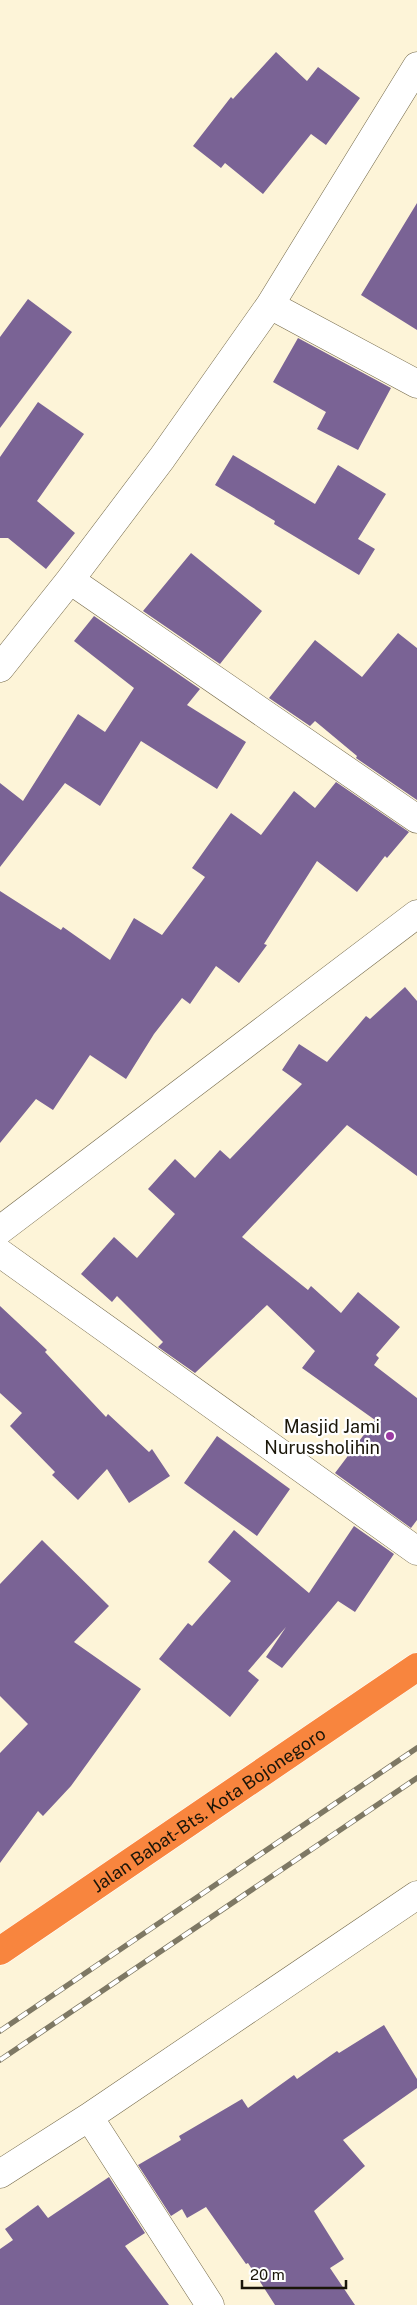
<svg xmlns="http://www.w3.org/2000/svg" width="417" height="2305" viewBox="0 0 417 2305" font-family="'Public Sans',sans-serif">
  <rect width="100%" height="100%" fill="#fdf4d8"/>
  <path fill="#7a6395" d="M 276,52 L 307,81 L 318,67 L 360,98 L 326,145 L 311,134 L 263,194 L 225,163 L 221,168 L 193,146 L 231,97 L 233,99 Z
    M 417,203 L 417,330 L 361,295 Z
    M 28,299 L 72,332 L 0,428 L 0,337 Z
    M 298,338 L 391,388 L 358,450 L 317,429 L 326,412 L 273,382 Z
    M 38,402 L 84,434 L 37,501 L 75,533 L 46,569 L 8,538 L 0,538 L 0,457 Z
    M 233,455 L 315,504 L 338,465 L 386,494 L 358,539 L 375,549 L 359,575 L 274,524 L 275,521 L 215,485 Z
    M 191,553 L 262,611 L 220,664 L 143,611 Z
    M 94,616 L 200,689 L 187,705 L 246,742 L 217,789 L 141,741 L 100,806 L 65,783 L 0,867 L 0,783 L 23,801 L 78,714 L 105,732 L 134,688 L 74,641 Z
    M 398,633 L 417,648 L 417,800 L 356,758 L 357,756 L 315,721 L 310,726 L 269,698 L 315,640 L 362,677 Z
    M 336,782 L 409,832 L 387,858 L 385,856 L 357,892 L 317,861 L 264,944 L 267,945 L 239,983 L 216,966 L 190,1004 L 182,998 L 154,1034 L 126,1079 L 90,1055 L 53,1110 L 36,1099 L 0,1143 L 0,891 L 61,930 L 63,927 L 110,960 L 134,918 L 162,935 L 205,877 L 192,868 L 231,813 L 261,835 L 294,791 L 315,808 Z
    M 405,987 L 417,1001 L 417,1176 L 347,1125 L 242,1237 L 308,1290 L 311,1286 L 341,1313 L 358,1292 L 400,1327 L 376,1355 L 379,1358 L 374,1365 L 417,1398 L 417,1520 L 411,1528 L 335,1473 L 375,1420 L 302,1368 L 315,1351 L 267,1305 L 195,1373 L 158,1347 L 163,1342 L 117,1296 L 112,1302 L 81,1274 L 114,1237 L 137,1258 L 175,1214 L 148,1189 L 175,1159 L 195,1178 L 220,1150 L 230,1159 L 302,1084 L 282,1070 L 299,1044 L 327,1062 L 366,1016 L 370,1019 Z
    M 0,1306 L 47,1350 L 45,1352 L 106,1417 L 108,1414 L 149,1452 L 152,1449 L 170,1476 L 129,1503 L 107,1469 L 78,1500 L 52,1475 L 55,1472 L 10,1426 L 22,1413 L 0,1393 Z
    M 217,1436 L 290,1489 L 257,1536 L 184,1483 Z
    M 354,1526 L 394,1554 L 355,1612 L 338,1601 L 282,1668 L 266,1657 L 286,1627 L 248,1671 L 259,1680 L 230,1717 L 159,1659 L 188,1623 L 192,1626 L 231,1581 L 208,1562 L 234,1530 L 309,1593 Z
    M 42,1540 L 109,1606 L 74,1642 L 141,1689 L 71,1786 L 43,1816 L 38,1811 L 0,1863 L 0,1753 L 28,1724 L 0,1696 L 0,1584 Z
    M 384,2025 L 417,2079 L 417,2088 L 343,2140 L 365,2166 L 314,2211 L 344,2259 L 330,2268 L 355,2305 L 275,2305 L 248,2263 L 246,2264 L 206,2207 L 187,2218 L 182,2209 L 171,2216 L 138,2165 L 181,2140 L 179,2136 L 242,2099 L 248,2108 L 294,2075 L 297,2079 L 337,2051 L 339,2053 Z
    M 109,2177 L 145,2233 L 125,2246 L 169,2305 L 0,2305 L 0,2249 L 13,2240 L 5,2229 L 38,2205 L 48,2218 Z"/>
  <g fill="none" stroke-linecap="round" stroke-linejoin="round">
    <defs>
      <path id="street" d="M 270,305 L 417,384
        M 70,580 L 417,819
        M 0,668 L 70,580 L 162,458 L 270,305 L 417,66
        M 0,1230 L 417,914
        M 0,1253 L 417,1551
        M 89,2117 L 210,2305
        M 0,2174 L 89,2117 L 417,1895"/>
      <g id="highway">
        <path id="s1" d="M 0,1951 L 417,1667"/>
      </g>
    </defs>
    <use href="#street" stroke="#736849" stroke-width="29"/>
    <use href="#highway" stroke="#fff" stroke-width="29"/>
    <use href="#street" stroke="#fff" stroke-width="28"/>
    <use href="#highway" stroke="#f8853e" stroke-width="28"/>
    <defs>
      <path id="rail" d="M 0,2031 L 417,1748
        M 0,2060 L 417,1778"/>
    </defs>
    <use href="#rail" stroke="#7e7864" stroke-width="5.5"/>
    <use href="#rail" stroke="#fff" stroke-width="4" stroke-dasharray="11" stroke-linecap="butt"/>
  </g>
  <circle fill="#9b3ba3" stroke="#fff" stroke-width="2" cx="390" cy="1436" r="5"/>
  <g text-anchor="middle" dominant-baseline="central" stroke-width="4.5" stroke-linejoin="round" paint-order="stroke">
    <g font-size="18" fill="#1a1609" stroke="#fff" text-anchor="end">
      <text x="380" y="1426">Masjid Jami<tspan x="380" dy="21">Nurussholihin</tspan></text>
    </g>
    <g font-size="18" fill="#1a1609" stroke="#fff">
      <text stroke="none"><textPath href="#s1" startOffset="252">Jalan Babat-Bts. Kota Bojonegoro</textPath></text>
    </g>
  </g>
  <path d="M242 2280v8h104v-8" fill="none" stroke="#1a1609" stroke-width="2.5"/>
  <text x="250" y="2280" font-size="15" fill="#1a1609" stroke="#ffffff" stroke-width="4" paint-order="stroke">20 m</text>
</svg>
